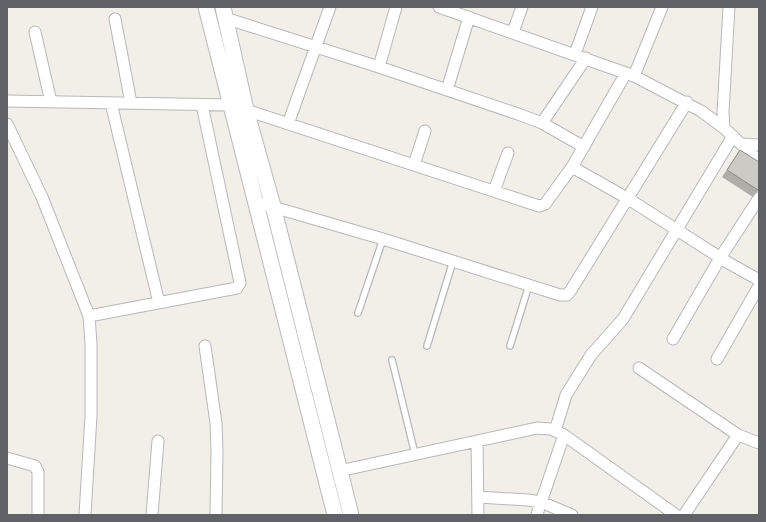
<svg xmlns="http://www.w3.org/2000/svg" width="766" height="522" viewBox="0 0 766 522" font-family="'Asap Condensed',sans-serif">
  <rect width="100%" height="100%" fill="#f1efe8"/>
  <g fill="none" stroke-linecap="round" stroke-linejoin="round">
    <defs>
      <path id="lane" d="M 358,313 L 383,239
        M 427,346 L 453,261
        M 510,346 L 529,285
        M 392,360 L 415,454"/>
      <path id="street" d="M 439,7 L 634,76 L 701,111 L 724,128 L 759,161
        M 225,18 L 379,67 L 518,114 L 542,123 L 584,147
        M 115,19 L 131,103
        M 35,32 L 51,102
        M 513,32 L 522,7
        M 575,54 L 592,7
        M 379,67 L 396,7
        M 634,76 L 662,7
        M 447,90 L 469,17
        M 7,101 L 231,105
        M 111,103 L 159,303
        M 246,110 L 539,206 L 545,204 L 572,167 L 626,73
        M 542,123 L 586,58
        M 7,124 L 42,197 L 89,316 L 91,344 L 91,416 L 85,515
        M 288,124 L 330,7
        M 724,128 L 723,112 L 729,7
        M 741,144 L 759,145
        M 414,165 L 425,131
        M 572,167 L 627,198 L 727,262 L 759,280
        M 494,191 L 508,153
        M 256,202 L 383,239 L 560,295 L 567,295 L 571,290 L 687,102
        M 89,316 L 237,288 L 240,283 L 239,278 L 202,105
        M 673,339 L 720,258 L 759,198
        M 205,346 L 216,423 L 217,451 L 216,515
        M 717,359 L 759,286
        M 639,368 L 738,435 L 759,443
        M 555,431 L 566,395 L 591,355 L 623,319 L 733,136
        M 477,441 L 478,515
        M 7,458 L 35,466 L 38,472 L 38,515
        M 339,471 L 537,428 L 551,429 L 564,435 L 676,515
        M 478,497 L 528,500 L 541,502 L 572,515
        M 152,515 L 158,441
        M 537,515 L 538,511 L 564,435
        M 684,515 L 738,435"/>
      <path id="secondary" d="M 206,7 L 335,515
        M 223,7 L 246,110 L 273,206 L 351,515"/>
    </defs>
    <use href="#lane" stroke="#b5b8bc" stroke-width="8"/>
    <use href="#street" stroke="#b5b8bc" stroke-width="13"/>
    <use href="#secondary" stroke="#b6babf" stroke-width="17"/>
    <use href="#lane" stroke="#fff" stroke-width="5.5"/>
    <use href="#street" stroke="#fff" stroke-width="11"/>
    <use href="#secondary" stroke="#fff" stroke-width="15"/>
  </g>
  <path fill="#afaea9" d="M 740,150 L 759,189 L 753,197 L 722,177 Z"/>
  <path fill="#cccac5" stroke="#8f8d8a" d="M 740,150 L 759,162 L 759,189 L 758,190 L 727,170 Z"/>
  <rect width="766" height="522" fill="none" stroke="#5f6368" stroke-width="16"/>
</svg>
